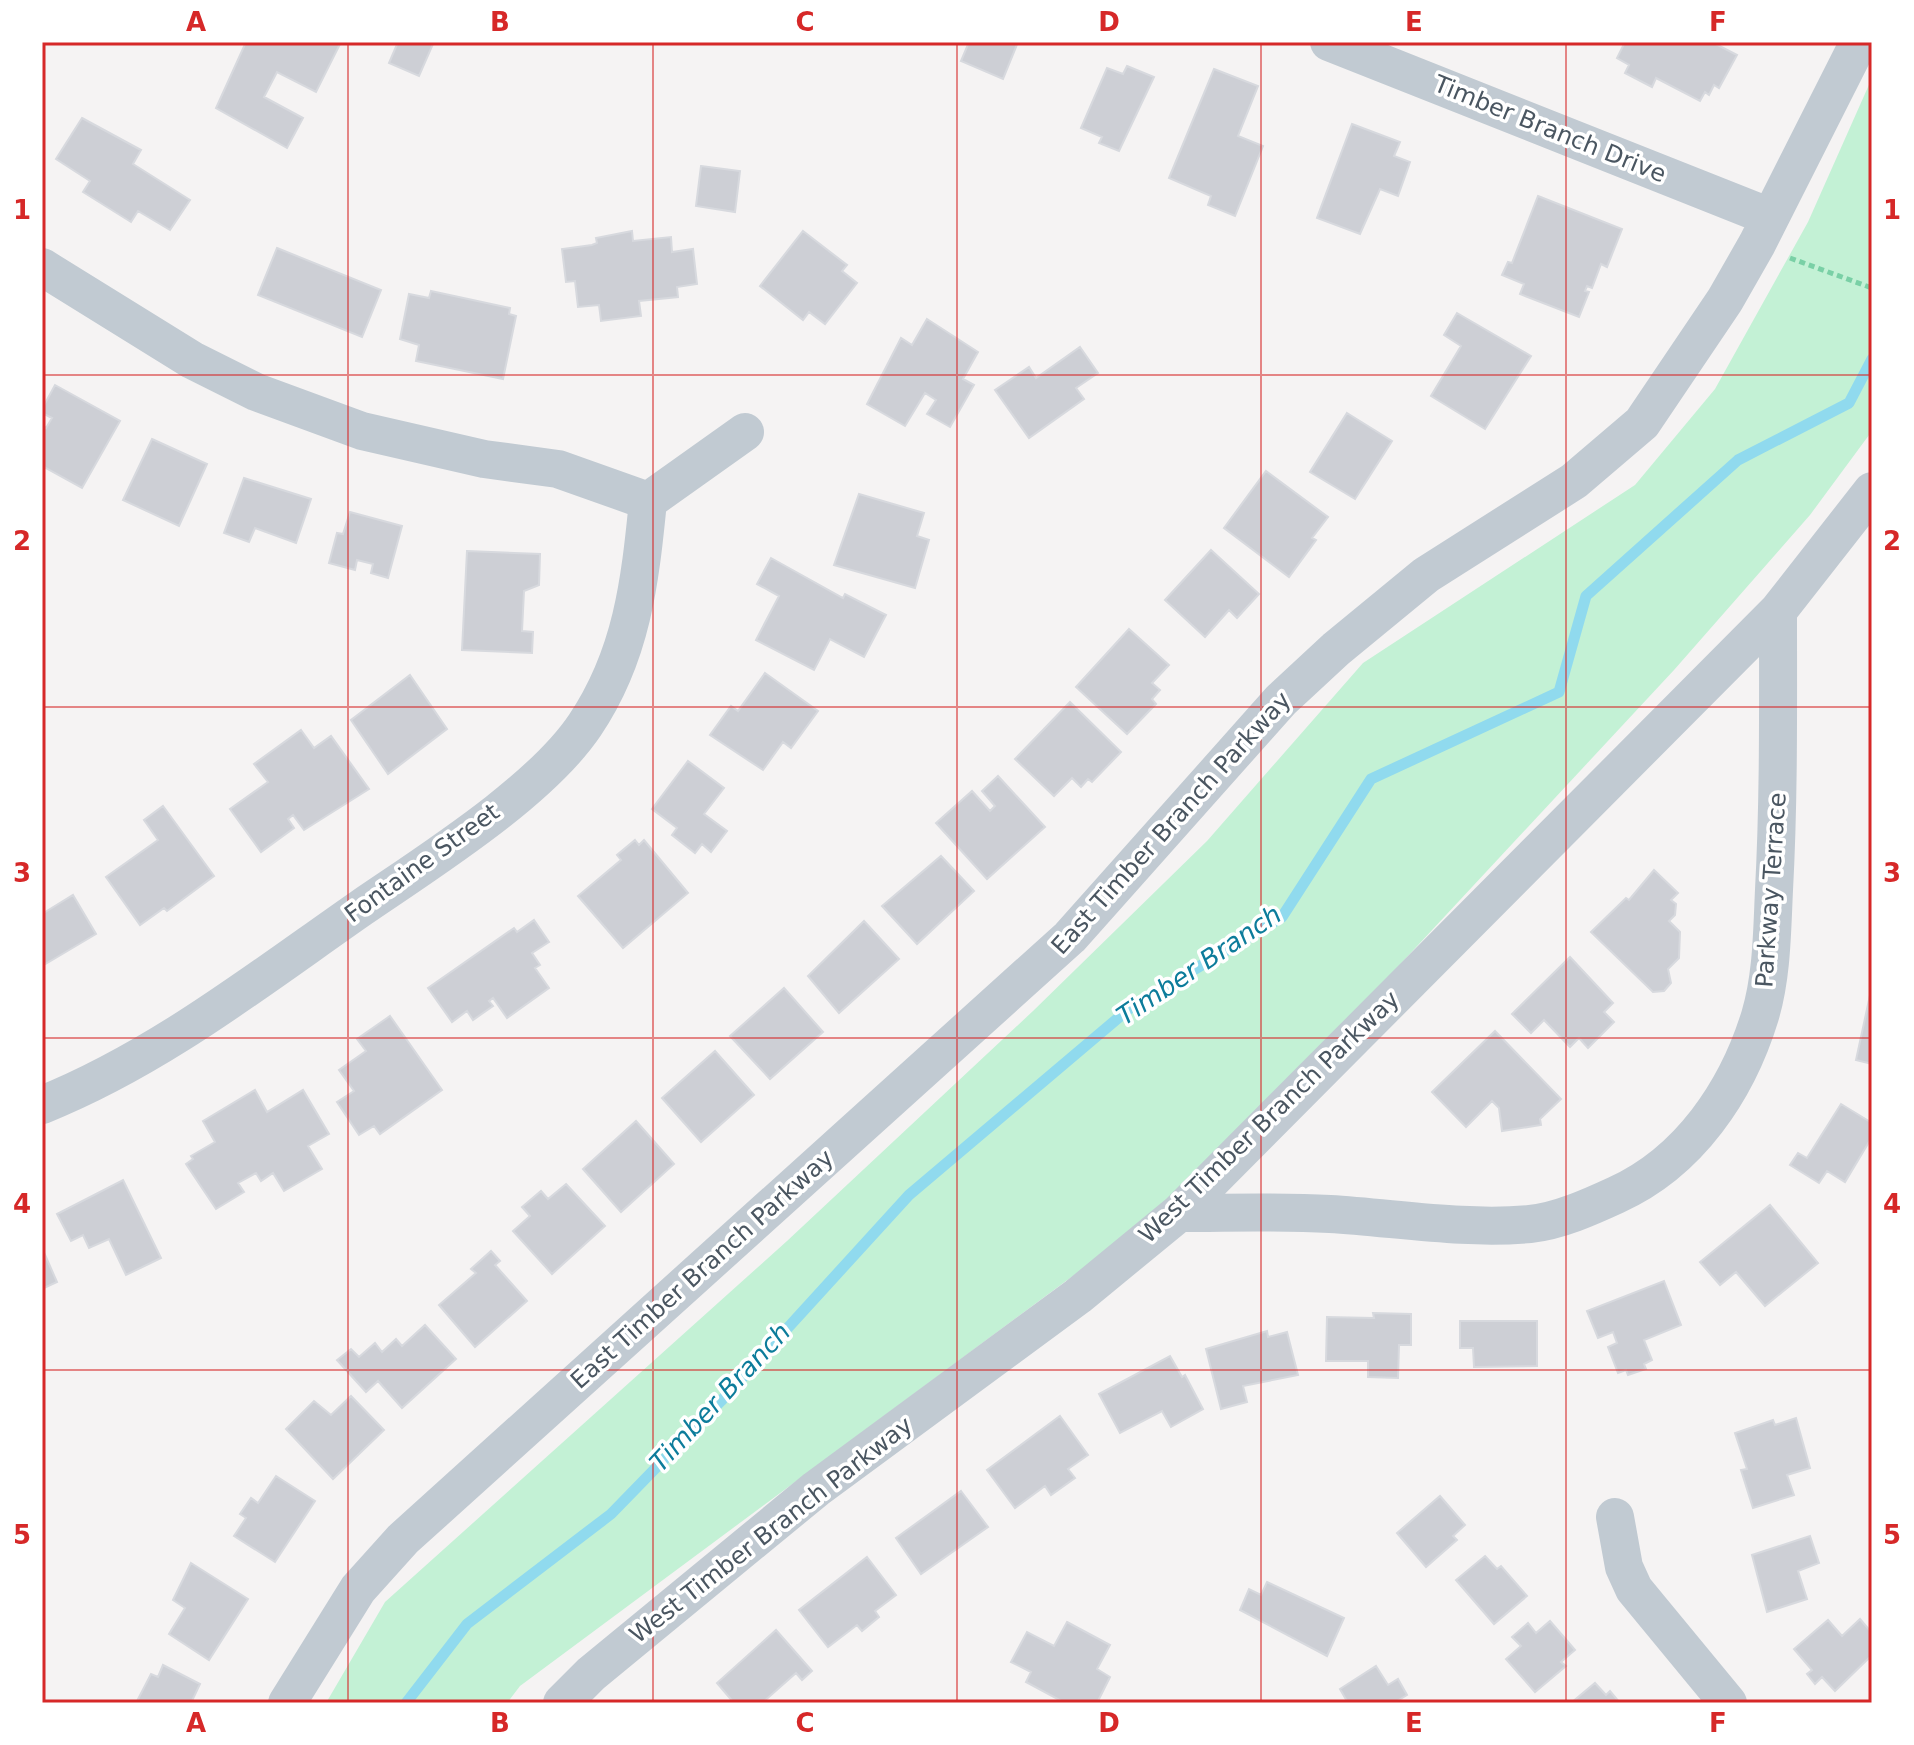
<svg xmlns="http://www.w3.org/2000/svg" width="1914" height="1745" viewBox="0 0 1914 1745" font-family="'DejaVu Sans',sans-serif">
  <rect width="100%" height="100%" fill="#f5f3f3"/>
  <path fill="#c3f1d5" d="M 1872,78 L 1872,431 L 1810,515 L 1674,670 L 1206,1173 L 1124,1238 L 520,1686 L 507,1703 L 326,1703 L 385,1602 L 787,1241 L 1033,1011 L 1207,841 L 1363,663 L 1635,485 L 1715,389 L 1808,222 Z"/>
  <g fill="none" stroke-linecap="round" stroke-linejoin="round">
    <path stroke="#90daee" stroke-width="11" d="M 406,1703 L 467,1624 L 611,1514 L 721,1401 L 909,1195 L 1130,1008 L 1282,917 L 1371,779 L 1559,692 L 1586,596 L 1738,460 L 1849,403 L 1872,359"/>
  </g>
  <path fill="#cdcfd5" stroke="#d7d9de" stroke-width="2" d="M 246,42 L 341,42 L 316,92 L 277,72 L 264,97 L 303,118 L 287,148 L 216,108 Z
    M 398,42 L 433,44 L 419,76 L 389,63 Z
    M 969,42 L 1018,42 L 1003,79 L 961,61 Z
    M 1625,42 L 1712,42 L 1737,55 L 1719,88 L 1714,85 L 1709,95 L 1705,92 L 1700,101 L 1656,78 L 1652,87 L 1625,73 L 1629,65 L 1617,58 Z
    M 1127,66 L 1154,77 L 1119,151 L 1099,143 L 1102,137 L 1081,128 L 1107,68 L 1123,74 Z
    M 1214,69 L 1258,86 L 1238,136 L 1263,146 L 1235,216 L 1208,205 L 1211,196 L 1169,178 Z
    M 82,118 L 141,150 L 133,164 L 190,200 L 170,230 L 138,211 L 131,222 L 83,192 L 90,181 L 56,159 Z
    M 1352,124 L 1400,142 L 1394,156 L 1410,162 L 1398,196 L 1380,189 L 1360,234 L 1317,218 Z
    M 701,166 L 740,171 L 735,212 L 696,206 Z
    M 1538,196 L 1622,229 L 1607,267 L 1601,264 L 1592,288 L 1587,286 L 1585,291 L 1589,292 L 1579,317 L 1520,294 L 1524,284 L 1502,275 L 1508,262 L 1512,263 Z
    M 632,231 L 633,241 L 671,237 L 672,252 L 693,249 L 697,284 L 677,287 L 678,297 L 639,301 L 641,316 L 601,321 L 599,305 L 578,307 L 575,281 L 566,282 L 562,249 L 592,245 L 597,243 L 596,238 Z
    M 803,231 L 847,265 L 842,271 L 857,283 L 825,324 L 809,312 L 803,320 L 760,286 Z
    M 277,248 L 381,290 L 362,337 L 258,295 Z
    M 431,291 L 510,308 L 509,314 L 516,316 L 503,379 L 416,361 L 419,345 L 400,339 L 409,294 L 429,298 Z
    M 1457,313 L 1531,356 L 1485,429 L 1431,396 L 1461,346 L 1444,335 Z
    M 927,319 L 978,352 L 963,379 L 974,385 L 950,427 L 927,414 L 936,400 L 925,393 L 905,426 L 867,404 L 901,338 L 912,345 Z
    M 1080,347 L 1098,373 L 1076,388 L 1084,399 L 1029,438 L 995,390 L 1029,367 L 1036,378 Z
    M 55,385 L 120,421 L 82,488 L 42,466 L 42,425 L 46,428 L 52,418 L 42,413 L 42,409 Z
    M 1347,413 L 1392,441 L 1355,499 L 1310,472 Z
    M 152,439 L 207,464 L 179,526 L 123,500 Z
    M 1266,471 L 1328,517 L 1312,538 L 1316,540 L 1289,577 L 1224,528 Z
    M 244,478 L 311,499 L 296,543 L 255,528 L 249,542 L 224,533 Z
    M 859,494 L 924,513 L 917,536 L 929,540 L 915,588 L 834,565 Z
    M 350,512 L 402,526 L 388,578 L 371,573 L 373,564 L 357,560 L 355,570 L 329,563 L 337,533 L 343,534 Z
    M 1211,550 L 1259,594 L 1237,618 L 1229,610 L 1205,637 L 1165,600 Z
    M 467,551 L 540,554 L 539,585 L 524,591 L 522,631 L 533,632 L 532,653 L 462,650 Z
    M 771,558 L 843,598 L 845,594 L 886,615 L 864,657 L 830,639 L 814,670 L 756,640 L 779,596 L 757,584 Z
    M 1129,629 L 1169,665 L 1152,683 L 1160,690 L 1152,699 L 1156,704 L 1127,734 L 1076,687 Z
    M 765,673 L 818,711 L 791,748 L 783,742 L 763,770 L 710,735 L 731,706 L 738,711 Z
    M 410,675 L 447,729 L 388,774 L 351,720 Z
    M 1070,702 L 1121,752 L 1092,782 L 1088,779 L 1081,787 L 1072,778 L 1054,796 L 1015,759 Z
    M 301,730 L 314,748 L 331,736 L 369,789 L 304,830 L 293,815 L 288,819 L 294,828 L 261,852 L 230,809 L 268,782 L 254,764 Z
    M 688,761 L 724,788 L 704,814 L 727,831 L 711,852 L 702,844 L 695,853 L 672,835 L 677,828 L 652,809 Z
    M 998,776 L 1045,827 L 987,879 L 936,823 L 972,791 L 990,811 L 995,806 L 982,791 Z
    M 163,806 L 214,876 L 167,911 L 164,908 L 140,925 L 106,877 L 158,840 L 144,820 Z
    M 635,840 L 639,845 L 644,840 L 688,893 L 623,948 L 578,896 L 621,860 L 617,855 Z
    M 941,856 L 974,891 L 917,944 L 882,906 Z
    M 1654,870 L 1678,893 L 1671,900 L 1676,904 L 1675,915 L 1669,921 L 1680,932 L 1679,958 L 1668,969 L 1671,983 L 1664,991 L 1653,992 L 1591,932 L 1626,898 L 1629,900 Z
    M 73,895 L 96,934 L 42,966 L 42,914 Z
    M 534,920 L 549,942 L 532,953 L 540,965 L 535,968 L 549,988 L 507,1018 L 493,998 L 489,1001 L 493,1006 L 473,1020 L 467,1011 L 452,1022 L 428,988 L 514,928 L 517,932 Z
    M 864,921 L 899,959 L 839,1013 L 808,976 Z
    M 1570,957 L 1613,1003 L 1604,1012 L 1614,1022 L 1588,1048 L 1579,1038 L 1570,1047 L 1544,1020 L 1531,1033 L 1512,1014 Z
    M 1872,986 L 1872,1064 L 1856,1060 Z
    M 784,988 L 823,1032 L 770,1079 L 730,1036 Z
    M 390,1016 L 442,1090 L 380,1134 L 374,1126 L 359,1135 L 337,1102 L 354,1091 L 339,1070 L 366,1051 L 357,1039 Z
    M 1495,1031 L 1561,1099 L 1540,1119 L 1541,1125 L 1502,1131 L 1499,1108 L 1492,1101 L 1466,1127 L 1432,1092 Z
    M 715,1051 L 754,1095 L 701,1142 L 662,1098 Z
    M 255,1090 L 267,1112 L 303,1090 L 329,1134 L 308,1146 L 322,1169 L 284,1191 L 273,1173 L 261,1181 L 256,1173 L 238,1183 L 244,1192 L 216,1209 L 186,1164 L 193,1159 L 191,1156 L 215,1142 L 203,1121 Z
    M 1841,1104 L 1872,1123 L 1872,1137 L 1845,1182 L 1827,1171 L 1819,1183 L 1790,1165 L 1798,1153 L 1807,1158 Z
    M 636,1121 L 674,1164 L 621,1212 L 583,1169 Z
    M 123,1180 L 161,1258 L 126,1275 L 109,1239 L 89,1248 L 83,1235 L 71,1241 L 57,1214 Z
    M 566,1184 L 605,1226 L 552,1274 L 513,1231 L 530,1216 L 522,1207 L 541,1191 L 548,1199 Z
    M 1770,1205 L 1818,1263 L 1765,1306 L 1736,1272 L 1720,1285 L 1700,1262 Z
    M 42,1248 L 57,1282 L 42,1289 Z
    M 491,1251 L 500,1261 L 495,1265 L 527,1301 L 475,1347 L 439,1305 L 476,1273 L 471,1269 Z
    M 1664,1281 L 1681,1325 L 1644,1340 L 1652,1360 L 1644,1364 L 1646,1369 L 1628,1375 L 1626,1370 L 1618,1373 L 1608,1347 L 1617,1343 L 1613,1332 L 1598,1338 L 1587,1311 Z
    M 1373,1313 L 1411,1314 L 1411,1345 L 1399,1345 L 1398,1378 L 1368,1377 L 1368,1361 L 1326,1361 L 1327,1317 L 1374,1318 Z
    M 1460,1321 L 1537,1321 L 1537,1366 L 1474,1367 L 1473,1348 L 1460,1348 Z
    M 425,1325 L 456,1359 L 402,1408 L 378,1381 L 366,1392 L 337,1360 L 351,1349 L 359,1357 L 375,1343 L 382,1352 L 396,1339 L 402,1346 Z
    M 1267,1331 L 1268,1337 L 1287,1332 L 1298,1375 L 1243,1386 L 1247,1402 L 1221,1409 L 1206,1349 Z
    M 1170,1356 L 1182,1377 L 1185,1375 L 1203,1409 L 1171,1427 L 1162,1411 L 1120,1433 L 1099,1394 Z
    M 351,1396 L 384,1430 L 333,1479 L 286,1429 L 314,1401 L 331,1415 Z
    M 1060,1416 L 1088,1455 L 1068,1469 L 1075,1478 L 1051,1495 L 1045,1486 L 1015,1508 L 987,1470 Z
    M 1796,1418 L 1810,1468 L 1787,1475 L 1794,1495 L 1753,1508 L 1741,1470 L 1747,1469 L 1735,1433 L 1773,1420 L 1775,1425 Z
    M 276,1476 L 315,1501 L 275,1562 L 234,1536 L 246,1518 L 240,1514 L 251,1498 L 258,1503 Z
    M 961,1491 L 988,1527 L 921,1574 L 896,1538 Z
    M 1440,1496 L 1465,1525 L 1453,1536 L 1457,1540 L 1426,1567 L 1397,1533 Z
    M 1810,1536 L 1819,1563 L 1798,1571 L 1807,1599 L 1767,1612 L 1752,1555 Z
    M 1485,1556 L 1497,1569 L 1501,1566 L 1527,1596 L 1494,1624 L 1456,1580 Z
    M 867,1557 L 896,1595 L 875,1611 L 879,1617 L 862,1631 L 857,1625 L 828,1647 L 799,1610 Z
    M 191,1563 L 248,1599 L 209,1660 L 169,1634 L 185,1608 L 173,1600 Z
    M 1267,1582 L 1344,1618 L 1327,1656 L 1240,1610 L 1249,1589 L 1261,1595 Z
    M 1860,1619 L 1872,1633 L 1872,1655 L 1835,1691 L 1822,1677 L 1815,1684 L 1807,1674 L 1812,1670 L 1794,1649 L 1828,1620 L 1842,1636 Z
    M 1550,1621 L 1575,1650 L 1561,1662 L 1566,1666 L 1535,1692 L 1506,1659 L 1521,1646 L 1512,1637 L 1528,1623 L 1536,1633 Z
    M 1067,1622 L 1110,1645 L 1097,1669 L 1110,1677 L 1097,1703 L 1065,1703 L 1026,1682 L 1031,1672 L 1011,1662 L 1027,1632 L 1054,1646 Z
    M 776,1630 L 812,1671 L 802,1680 L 796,1673 L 762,1703 L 734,1703 L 717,1683 Z
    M 163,1665 L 200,1684 L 191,1703 L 136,1703 L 151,1674 L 158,1677 Z
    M 1376,1666 L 1388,1685 L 1398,1679 L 1407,1695 L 1394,1703 L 1348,1703 L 1340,1689 Z
    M 1595,1683 L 1606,1695 L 1610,1691 L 1620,1703 L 1571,1703 Z"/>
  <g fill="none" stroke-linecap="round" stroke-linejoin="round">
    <path stroke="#7ad0a6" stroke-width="5" stroke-dasharray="6 4" stroke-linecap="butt" d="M 1790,258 L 1872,288"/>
    <path stroke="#c1cad2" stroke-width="38" d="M 1329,42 L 1770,217
      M 42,267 L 192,360 L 256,392 L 362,431 L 484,459 L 558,469 L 648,501 L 745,432
      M 42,1105 C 157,1059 259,979 361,908 C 428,862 540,792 585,725 C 632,655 640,582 648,501
      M 1179,1213 C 1229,1213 1280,1211 1330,1214 C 1396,1218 1465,1230 1530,1224 C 1559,1221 1590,1207 1616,1195 C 1689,1162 1737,1091 1760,1016 C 1772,976 1772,932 1774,890 C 1779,797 1778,704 1778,611
      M 1615,1517 L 1624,1567 L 1634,1589 L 1728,1703
      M 287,1703 L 358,1589 L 403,1539 L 1070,937 L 1281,700 L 1336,649 L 1426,575 L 1574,481 L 1642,423 L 1725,300 L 1757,244 L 1859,42
      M 562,1703 L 591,1674 L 816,1489 L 1078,1296 L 1179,1213 L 1778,611 L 1872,491"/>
  </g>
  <path fill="none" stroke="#d62828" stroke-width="2" stroke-opacity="0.55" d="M 348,42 L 348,1703M 653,42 L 653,1703M 957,42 L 957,1703M 1261,42 L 1261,1703M 1566,42 L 1566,1703M 42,375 L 1872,375M 42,707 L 1872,707M 42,1038 L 1872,1038M 42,1370 L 1872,1370"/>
  <g text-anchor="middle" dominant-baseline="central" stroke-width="7" stroke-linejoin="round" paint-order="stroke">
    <g font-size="24" fill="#4a5661" stroke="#fff">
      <text transform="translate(1550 129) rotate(22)">Timber Branch Drive</text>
      <text transform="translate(1171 823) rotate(-48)">East Timber Branch Parkway</text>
      <text transform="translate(422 863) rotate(-36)">Fontaine Street</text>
      <text transform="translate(1771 890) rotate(-86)">Parkway Terrace</text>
      <text transform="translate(1269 1117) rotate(-44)">West Timber Branch Parkway</text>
      <text transform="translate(702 1269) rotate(-42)">East Timber Branch Parkway</text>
      <text transform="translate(771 1530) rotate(-38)">West Timber Branch Parkway</text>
    </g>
    <g font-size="26" font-style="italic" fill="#0c7c9b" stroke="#fff">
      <text transform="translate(1199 965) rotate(-34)">Timber Branch</text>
      <text transform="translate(720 1397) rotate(-47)">Timber Branch</text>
    </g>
  </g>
  <rect width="1914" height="1745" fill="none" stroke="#ffffff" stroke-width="88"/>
  <rect x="44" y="44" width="1826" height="1657" fill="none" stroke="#d62828" stroke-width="3"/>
  <g font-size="26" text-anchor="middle" font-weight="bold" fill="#d62828">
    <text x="196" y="31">A</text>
    <text x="500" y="31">B</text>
    <text x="805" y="31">C</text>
    <text x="1109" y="31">D</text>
    <text x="1414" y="31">E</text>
    <text x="1718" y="31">F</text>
    <text x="22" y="219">1</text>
    <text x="1892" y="219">1</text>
    <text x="22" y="550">2</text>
    <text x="1892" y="550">2</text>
    <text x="22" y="882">3</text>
    <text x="1892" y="882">3</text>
    <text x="22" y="1213">4</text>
    <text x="1892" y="1213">4</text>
    <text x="22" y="1544">5</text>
    <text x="1892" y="1544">5</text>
    <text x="196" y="1732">A</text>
    <text x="500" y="1732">B</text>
    <text x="805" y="1732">C</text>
    <text x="1109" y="1732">D</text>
    <text x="1414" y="1732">E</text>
    <text x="1718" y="1732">F</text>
  </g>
</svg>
